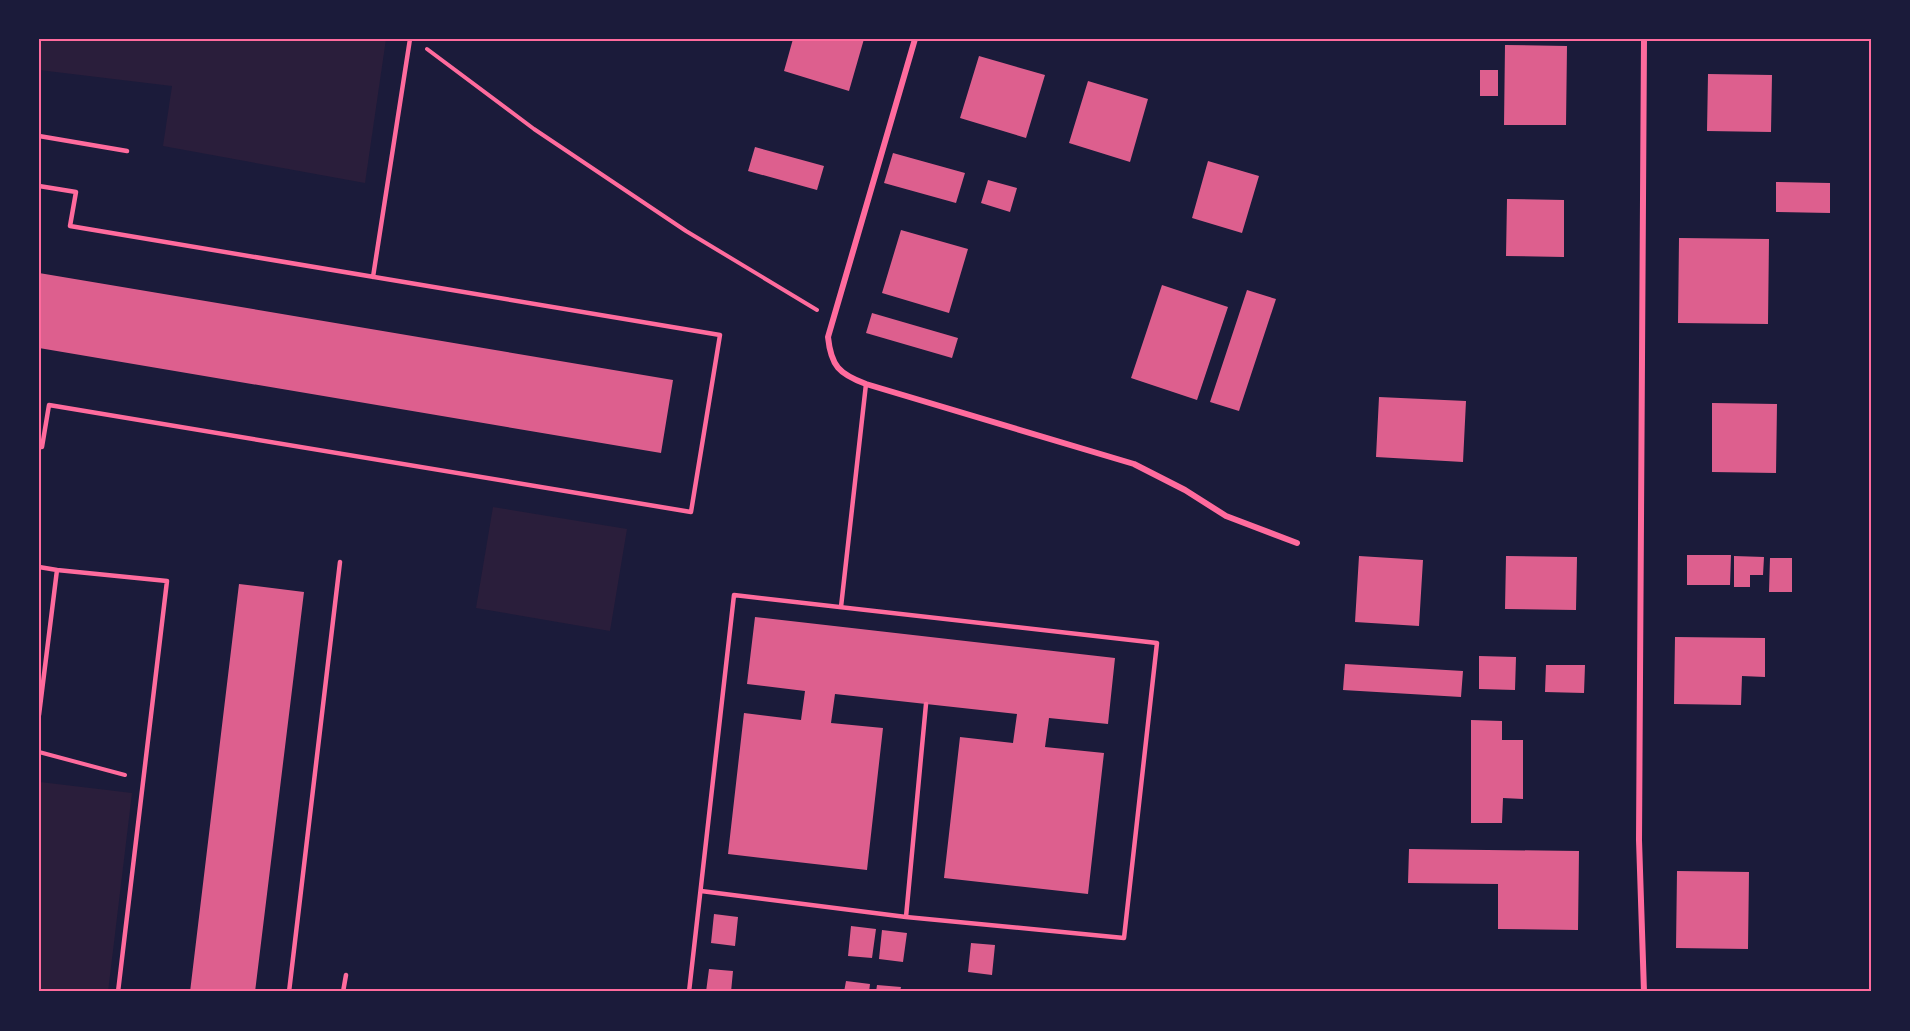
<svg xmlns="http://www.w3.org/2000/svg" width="1910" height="1031" viewBox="0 0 1910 1031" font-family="Ubuntu,sans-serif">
  <rect width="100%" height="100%" fill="#1b1b3a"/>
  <path fill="#2a1e3b" d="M 39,39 L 386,39 L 365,183 L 163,146 L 172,86 L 39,70 Z
    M 493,507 L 627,529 L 610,631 L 476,608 Z
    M 40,782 L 132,793 L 108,992 L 39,992 Z"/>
  <path fill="#dd5f8e" d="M 793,39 L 864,39 L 849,91 L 784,71 Z
    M 1505,45 L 1567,46 L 1566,125 L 1504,125 Z
    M 979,56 L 1045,75 L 1026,138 L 960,118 Z
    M 1480,70 L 1498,70 L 1498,96 L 1480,96 Z
    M 1708,74 L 1772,75 L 1771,132 L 1707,131 Z
    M 1088,81 L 1148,99 L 1130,162 L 1069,143 Z
    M 755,147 L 824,166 L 817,190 L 748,171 Z
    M 893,153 L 965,173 L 956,203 L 884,183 Z
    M 1208,161 L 1259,176 L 1242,233 L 1192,218 Z
    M 988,180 L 1017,188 L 1010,212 L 981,203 Z
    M 1776,182 L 1830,183 L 1830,213 L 1776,212 Z
    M 1507,199 L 1564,200 L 1564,257 L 1506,256 Z
    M 901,230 L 968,249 L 949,313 L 882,293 Z
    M 1679,238 L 1769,239 L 1768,324 L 1678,323 Z
    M 39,273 L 673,380 L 661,453 L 39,348 Z
    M 1162,285 L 1228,307 L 1197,400 L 1131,378 Z
    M 1247,290 L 1276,299 L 1239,411 L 1210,402 Z
    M 872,313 L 958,338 L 952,358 L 866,333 Z
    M 1379,397 L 1466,401 L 1463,462 L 1376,457 Z
    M 1712,403 L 1777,404 L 1776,473 L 1712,472 Z
    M 1687,555 L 1731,555 L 1730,585 L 1687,585 Z
    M 1359,556 L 1423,560 L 1419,626 L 1355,622 Z
    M 1506,556 L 1577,557 L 1576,610 L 1505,609 Z
    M 1734,556 L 1764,557 L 1763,575 L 1750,575 L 1750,587 L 1734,587 Z
    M 1770,558 L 1792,558 L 1792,592 L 1769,592 Z
    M 239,584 L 304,592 L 255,992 L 190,992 Z
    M 755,617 L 1115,658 L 1108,724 L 1049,718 L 1045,747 L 1104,753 L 1088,894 L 944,878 L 960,737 L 1013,743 L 1017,714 L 835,694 L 831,723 L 883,728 L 867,870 L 728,854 L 744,713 L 801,720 L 805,691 L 747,684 Z
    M 1675,637 L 1765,638 L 1765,677 L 1742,676 L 1741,705 L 1674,704 Z
    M 1479,656 L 1516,657 L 1515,690 L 1479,689 Z
    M 1345,664 L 1463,671 L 1461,697 L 1343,690 Z
    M 1546,665 L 1585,665 L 1584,693 L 1545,692 Z
    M 1471,720 L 1502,721 L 1502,740 L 1523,740 L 1523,799 L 1503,798 L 1502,823 L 1471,823 Z
    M 1409,849 L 1579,851 L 1578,930 L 1498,929 L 1498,884 L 1408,883 Z
    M 1677,871 L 1749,872 L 1748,949 L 1676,948 Z
    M 714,914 L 738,917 L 735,946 L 711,943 Z
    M 851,926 L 876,929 L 872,958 L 848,956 Z
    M 882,930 L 907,933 L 903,962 L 879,959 Z
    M 971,943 L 995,945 L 992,975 L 968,972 Z
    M 709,969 L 733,971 L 731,992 L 706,992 Z
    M 846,981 L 870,984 L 869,992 L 844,992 Z
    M 877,985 L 901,987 L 900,992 L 876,992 Z"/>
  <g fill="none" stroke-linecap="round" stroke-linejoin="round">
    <path stroke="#ff6b9d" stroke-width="4" d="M 427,49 L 534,129 L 686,231 L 817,310
      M 39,752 L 125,775"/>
    <path stroke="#ff6b9d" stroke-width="4.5" d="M 39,136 L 127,151
      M 39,186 L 76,192 L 70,226 L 720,335 L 691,512 L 49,405 L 42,447 L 39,447
      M 373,277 L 410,39
      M 39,567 L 57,570 L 39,715
      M 57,570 L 167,581 L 118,992
      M 841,607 L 866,384
      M 906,917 L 926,704
      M 289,992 L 340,562
      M 343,992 L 346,975
      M 689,992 L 734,595 L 1157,643 L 1124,938 L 906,917 L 701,891"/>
    <path stroke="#ff6b9d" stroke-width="6" d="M 915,39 L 828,337 C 831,366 839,374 866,384 L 1134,464 L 1185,490 L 1226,516 L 1297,543
      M 1644,992 L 1639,840 L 1644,39"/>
  </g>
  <rect width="1910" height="1031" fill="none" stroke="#1b1b3a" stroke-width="81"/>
  <rect x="40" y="40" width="1830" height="950" fill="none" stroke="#ff6b9d" stroke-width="2"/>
</svg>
